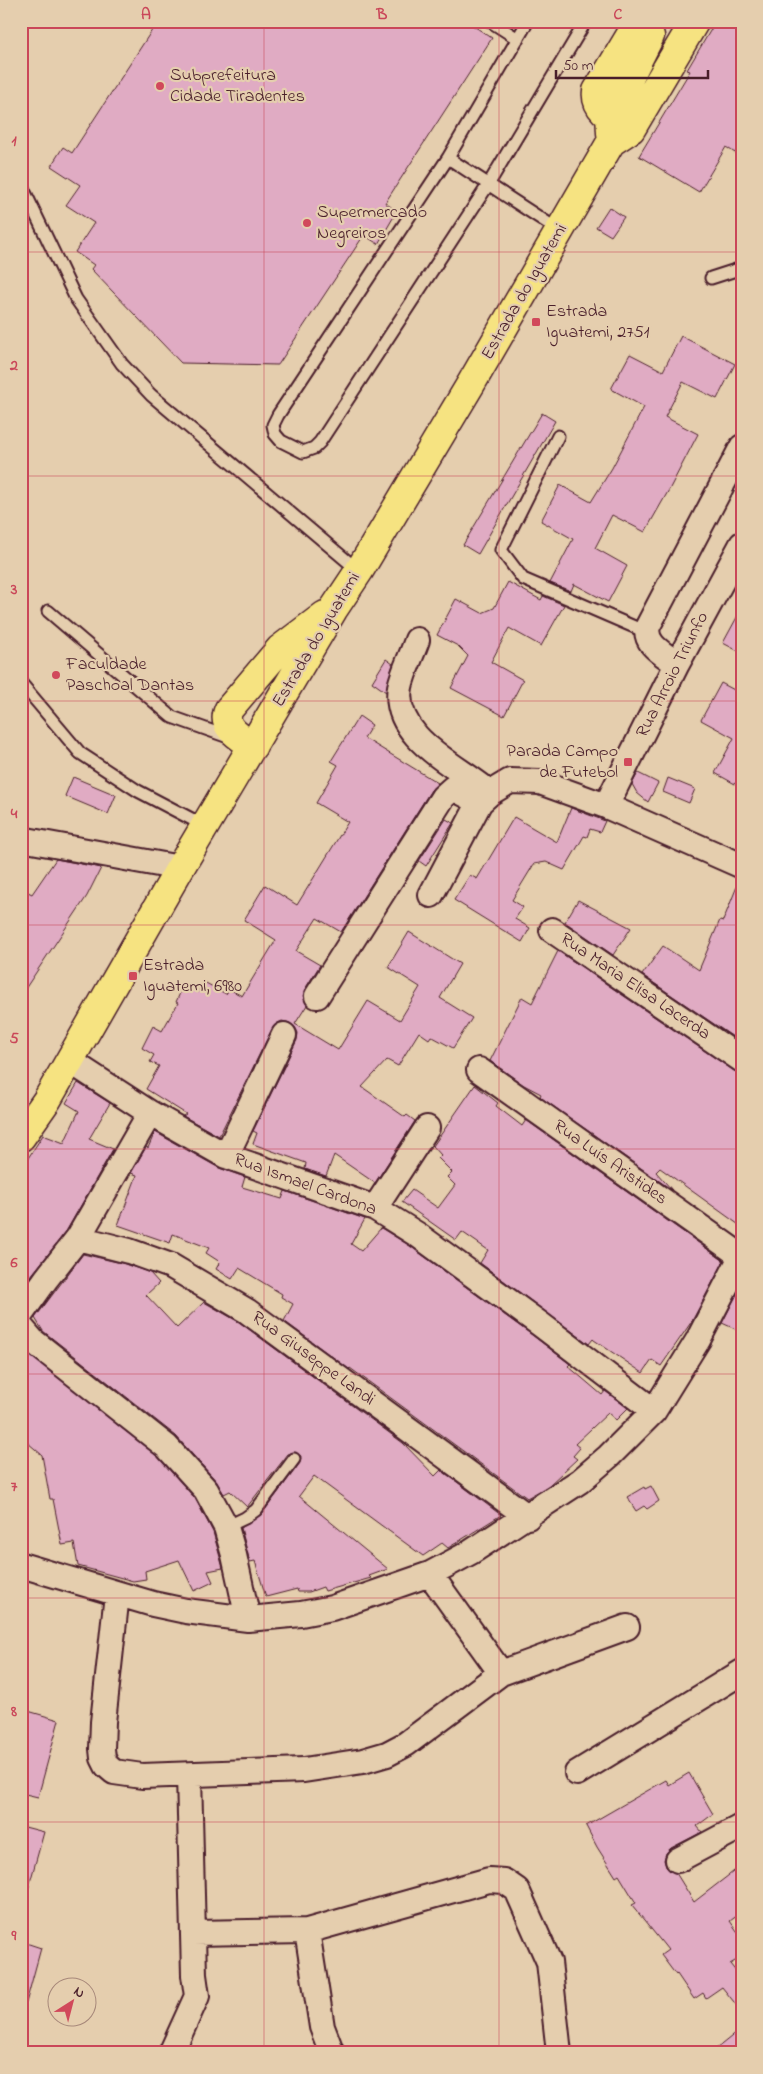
<svg xmlns="http://www.w3.org/2000/svg" width="763" height="2074" viewBox="0 0 763 2074" font-family="'Indie Flower',sans-serif">
  <rect width="100%" height="100%" fill="#e5ceae"/>
  <filter id="ink" filterUnits="userSpaceOnUse"><feTurbulence type="fractalNoise" baseFrequency=".02" numOctaves="2"/><feDisplacementMap in="SourceGraphic" scale="10" xChannelSelector="R" yChannelSelector="G"/><feConvolveMatrix kernelMatrix="1 2 1 2 8 2 1 2 1" color-interpolation-filters="sRGB"/></filter>
  <g filter="url(#ink)">
    <path fill="#e0abc3" stroke="#4a1f2b" d="M 158,21 L 466,21 L 492,38 L 385,203 L 397,211 L 378,244 L 364,235 L 278,365 L 181,363 L 91,269 L 94,265 L 75,252 L 94,223 L 66,205 L 80,185 L 51,166 L 63,147 L 72,153 Z
      M 716,21 L 742,21 L 742,32 L 736,41 L 742,45 L 742,142 L 735,153 L 726,147 L 699,192 L 639,156 L 690,71 L 687,70 Z
      M 609,207 L 624,217 L 611,236 L 596,227 Z
      M 681,336 L 735,364 L 717,399 L 683,382 L 665,417 L 698,434 L 670,488 L 645,532 L 612,515 L 595,548 L 627,566 L 608,602 L 574,584 L 571,591 L 550,583 L 573,539 L 541,521 L 560,485 L 591,502 L 612,468 L 644,407 L 611,389 L 630,354 L 663,371 Z
      M 542,413 L 555,421 L 478,554 L 463,545 Z
      M 508,582 L 541,600 L 543,596 L 564,605 L 541,646 L 509,628 L 491,662 L 523,680 L 504,716 L 451,688 L 468,656 L 458,646 L 437,635 L 456,599 L 482,613 L 494,608 Z
      M 742,608 L 742,653 L 723,643 Z
      M 386,659 L 393,664 L 386,692 L 372,682 Z
      M 721,683 L 742,694 L 742,772 L 735,784 L 715,773 L 734,738 L 701,720 Z
      M 359,716 L 372,725 L 364,738 L 438,783 L 431,790 L 341,932 L 317,918 L 296,951 L 320,965 L 305,989 L 303,996 L 307,1005 L 295,1024 L 338,1050 L 368,1001 L 400,1020 L 420,987 L 388,967 L 409,932 L 460,964 L 440,998 L 472,1018 L 453,1048 L 431,1036 L 429,1039 L 419,1032 L 398,1066 L 387,1060 L 362,1087 L 405,1117 L 407,1115 L 415,1121 L 375,1183 L 334,1155 L 326,1176 L 305,1169 L 306,1163 L 253,1144 L 257,1133 L 253,1131 L 297,1040 L 298,1033 L 295,1027 L 290,1023 L 282,1021 L 276,1024 L 272,1029 L 219,1136 L 183,1116 L 186,1114 L 146,1089 L 159,1066 L 150,1062 L 154,1055 L 142,1048 L 153,1026 L 162,1031 L 178,1003 L 176,1002 L 184,984 L 198,992 L 204,982 L 226,994 L 229,989 L 242,996 L 276,940 L 244,920 L 265,885 L 297,905 L 348,822 L 316,803 L 338,765 L 331,761 Z
      M 638,773 L 658,783 L 648,802 L 637,793 L 632,784 Z
      M 73,777 L 116,795 L 108,814 L 65,796 Z
      M 668,778 L 695,789 L 689,803 L 663,792 Z
      M 571,808 L 605,821 L 600,832 L 590,829 L 587,837 L 584,836 L 564,870 L 546,862 L 534,864 L 512,900 L 523,907 L 515,919 L 530,928 L 522,942 L 454,900 L 470,875 L 477,879 L 514,817 L 557,842 Z
      M 446,819 L 453,823 L 426,866 L 419,861 Z
      M 56,859 L 101,868 L 87,896 L 21,995 L 21,901 L 28,892 L 32,894 Z
      M 740,879 L 742,879 L 742,1043 L 642,975 L 663,946 L 699,970 L 720,920 L 723,921 Z
      M 578,900 L 631,928 L 613,955 L 565,922 Z
      M 558,951 L 734,1071 L 742,1074 L 742,1227 L 660,1168 L 656,1172 L 672,1190 L 543,1099 L 540,1096 L 541,1094 L 524,1085 L 490,1061 L 522,997 L 532,1003 Z
      M 78,1083 L 110,1103 L 89,1139 L 113,1149 L 67,1230 L 27,1281 L 21,1277 L 21,1169 L 43,1135 L 64,1143 L 79,1111 L 66,1103 Z
      M 475,1085 L 498,1103 L 496,1106 L 522,1126 L 526,1120 L 724,1261 L 692,1321 L 661,1366 L 652,1360 L 643,1373 L 594,1340 L 593,1339 L 589,1344 L 480,1263 L 488,1250 L 462,1232 L 456,1240 L 402,1202 L 412,1190 L 438,1208 L 455,1185 L 447,1177 L 452,1172 L 438,1158 L 441,1155 L 433,1146 Z
      M 155,1132 L 219,1168 L 245,1177 L 242,1187 L 282,1199 L 285,1191 L 365,1219 L 351,1244 L 361,1251 L 381,1228 L 410,1246 L 532,1335 L 570,1364 L 568,1366 L 602,1395 L 605,1391 L 628,1408 L 616,1420 L 608,1413 L 575,1444 L 580,1448 L 573,1456 L 577,1459 L 548,1486 L 527,1498 L 350,1368 L 349,1369 L 284,1321 L 293,1304 L 281,1297 L 282,1294 L 239,1268 L 232,1279 L 216,1269 L 220,1262 L 206,1253 L 209,1248 L 173,1234 L 170,1243 L 118,1225 L 137,1175 L 131,1173 L 146,1147 L 148,1148 Z
      M 83,1254 L 125,1264 L 150,1273 L 159,1283 L 146,1295 L 177,1328 L 204,1302 L 239,1322 L 403,1443 L 435,1476 L 441,1470 L 501,1515 L 448,1548 L 442,1543 L 423,1556 L 314,1476 L 299,1496 L 388,1569 L 369,1576 L 371,1578 L 325,1591 L 323,1587 L 309,1592 L 298,1592 L 297,1589 L 266,1597 L 255,1561 L 250,1562 L 241,1528 L 262,1514 L 300,1463 L 301,1456 L 295,1452 L 288,1454 L 247,1507 L 230,1491 L 224,1494 L 216,1481 L 176,1436 L 43,1331 L 35,1318 Z
      M 740,1288 L 742,1292 L 742,1332 L 722,1323 Z
      M 21,1348 L 158,1457 L 195,1498 L 213,1532 L 223,1568 L 208,1571 L 213,1582 L 194,1591 L 179,1560 L 145,1571 L 146,1579 L 133,1581 L 78,1566 L 74,1543 L 62,1545 L 53,1499 L 50,1499 L 42,1455 L 21,1437 Z
      M 651,1486 L 659,1501 L 647,1509 L 644,1506 L 636,1511 L 627,1497 L 644,1487 L 645,1489 Z
      M 21,1709 L 59,1720 L 38,1797 L 21,1793 Z
      M 689,1773 L 713,1814 L 697,1826 L 702,1832 L 671,1848 L 666,1853 L 664,1860 L 666,1867 L 670,1871 L 676,1873 L 694,1902 L 742,1865 L 742,1912 L 730,1921 L 742,1938 L 742,1957 L 730,1964 L 742,1979 L 742,2012 L 722,1987 L 706,1998 L 703,1993 L 694,1999 L 677,1974 L 676,1975 L 661,1955 L 668,1950 L 632,1905 L 636,1903 L 619,1875 L 616,1877 L 597,1847 L 586,1826 L 666,1780 L 669,1785 Z
      M 21,1826 L 44,1832 L 26,1897 L 21,1896 Z
      M 26,1943 L 41,1948 L 26,2003 L 21,2002 L 21,1962 Z
      M 742,2028 L 742,2053 L 711,2053 Z"/>
    <g fill="none" stroke-linecap="round" stroke-linejoin="round">
      <defs>
        <path id="lane" d="M 490,21 L 518,39
          M 528,21 L 448,158 L 278,415 L 273,425 L 275,434 L 281,441 L 303,452 L 314,448 L 320,442 L 488,185 L 586,21
          M 448,158 L 560,231
          M 22,186 L 76,299 L 122,364 L 151,395 L 359,571
          M 711,278 L 742,268
          M 558,436 L 501,550 L 523,579 L 646,632
          M 48,611 L 172,717 L 231,738
          M 21,683 L 80,753 L 138,791 L 205,826
          M 226,1527 L 245,1518 L 256,1510 L 294,1459"/>
        <path id="street" d="M 417,640 C 412,655 403,672 400,687 C 391,738 459,766 490,793
          M 677,664 C 664,654 643,644 648,626 L 742,447
          M 606,806 L 677,664 L 742,544
          M 21,839 L 180,868
          M 431,895 L 480,802 L 490,793 L 510,781 L 540,782 L 606,806 L 742,866
          M 552,930 L 742,1060
          M 317,996 L 443,797 L 453,788 L 480,802
          M 70,1061 L 150,1113 L 226,1156 L 375,1208 L 418,1235 L 540,1324 L 654,1411
          M 479,1070 L 741,1256
          M 226,1156 L 284,1035
          M 375,1208 L 427,1128
          M 78,1238 L 129,1251 L 171,1266 L 247,1311 L 528,1517
          M 21,1314 L 46,1279 L 78,1238 L 150,1113
          M 21,1327 L 33,1341 L 167,1447 L 206,1490 L 226,1527 L 234,1555 L 248,1619
          M 21,1565 L 153,1604 L 186,1611 L 248,1619 L 301,1614 L 332,1608 L 430,1574 L 471,1552 L 580,1481 L 609,1456 L 654,1411 L 698,1340 L 742,1255
          M 430,1574 L 501,1673
          M 117,1594 L 103,1722 L 102,1749 L 103,1758 L 107,1766 L 114,1772 L 142,1776 L 304,1770 L 363,1761 L 387,1754 L 406,1744 L 501,1673 L 627,1627
          M 577,1773 L 742,1672
          M 678,1860 L 742,1826
          M 307,1931 L 489,1880 L 504,1881 L 517,1890 L 549,1962 L 559,2053
          M 194,1933 L 307,1931 L 322,2027 L 332,2053
          M 173,2053 L 172,2051 L 197,1996 L 194,1975 L 189,1775"/>
        <path id="primary" d="M 631,129 C 617,120 594,111 597,91 L 639,21
          M 611,133 L 610,115 L 650,36
          M 253,746 C 240,737 220,727 229,709 L 280,649 L 325,615
          M 21,1137 L 47,1100 L 180,868 L 333,610 L 359,571 L 472,382 L 611,142 L 631,129 L 695,21"/>
      </defs>
      <use href="#lane" stroke="#4a1f2b" stroke-width="15"/>
      <use href="#street" stroke="#4a1f2b" stroke-width="28"/>
      <use href="#primary" stroke="#4a1f2b" stroke-width="31"/>
      <use href="#lane" stroke="#e5ceae" stroke-width="11"/>
      <use href="#street" stroke="#e5ceae" stroke-width="24"/>
      <use href="#primary" stroke="#f6e381" stroke-width="28"/>
    </g>
  </g>
  <path fill="none" stroke="#ca4759" stroke-width="1" stroke-opacity="0.55" d="M 264,21 L 264,2053M 499,21 L 499,2053M 21,252 L 742,252M 21,476 L 742,476M 21,701 L 742,701M 21,925 L 742,925M 21,1149 L 742,1149M 21,1374 L 742,1374M 21,1598 L 742,1598M 21,1822 L 742,1822"/>
  <g fill="#d1495b" stroke="#e5ceae" stroke-width="2">
    <circle cx="160" cy="86" r="5"/>
    <circle cx="307" cy="223" r="5"/>
    <rect x="531" y="317" width="10" height="10" rx="2.5"/>
    <circle cx="56" cy="675" r="5"/>
    <rect x="623" y="757" width="10" height="10" rx="2.5"/>
    <rect x="128" y="971" width="10" height="10" rx="2.5"/>
  </g>
  <g text-anchor="middle" dominant-baseline="central" stroke-width="4.5" stroke-linejoin="round" paint-order="stroke">
    <g font-size="18" fill="#4a1f2b" stroke="#e5ceae" text-anchor="start">
      <text x="170" y="76">Subprefeitura<tspan x="170" dy="21">Cidade Tiradentes</tspan></text>
      <text x="317" y="213">Supermercado<tspan x="317" dy="21">Negreiros</tspan></text>
      <text x="546" y="312">Estrada<tspan x="546" dy="21">Iguatemi, 2751</tspan></text>
      <text x="66" y="665">Faculdade<tspan x="66" dy="21">Paschoal Dantas</tspan></text>
      <text x="618" y="752" text-anchor="end">Parada Campo<tspan x="618" dy="21">de Futebol</tspan></text>
      <text x="143" y="966">Estrada<tspan x="143" dy="21">Iguatemi, 6980</tspan></text>
    </g>
    <g font-size="18" fill="#4a1f2b" stroke="#e5ceae">
      <text transform="translate(525 292) rotate(-60)">Estrada do Iguatemi</text>
      <text transform="translate(317 640) rotate(-59)">Estrada do Iguatemi</text>
      <text transform="translate(673 675) rotate(-63)">Rua Arroio Triunfo</text>
      <text transform="translate(635 987) rotate(34)">Rua Maria Elisa Lacerda</text>
      <text transform="translate(610 1163) rotate(35)">Rua Luís Aristides</text>
      <text transform="translate(305 1185) rotate(20)">Rua Ismael Cardona</text>
      <text transform="translate(313 1359) rotate(36)">Rua Giuseppe Landi</text>
    </g>
  </g>
  <rect width="763" height="2074" fill="none" stroke="#e5ceae" stroke-width="55"/>
  <g transform="translate(72 2002) rotate(36)"><circle r="24" fill="#e5ceae" stroke="#a7887a"/>
  <path d="M0-4L9 19L0 12L-9 19Z" fill="#d1495b"/>
  <text y="-8" font-size="14" font-weight="bold" text-anchor="middle" fill="#4a1f2b">N</text>
  </g>
  <path d="M556 70v8h152v-8" fill="none" stroke="#4a1f2b" stroke-width="2.5"/>
  <text x="563" y="70" font-size="15" fill="#4a1f2b" stroke="#e5ceae" stroke-width="4" paint-order="stroke">50 m</text>
  <rect x="28" y="28" width="708" height="2018" fill="none" stroke="#ca4759" stroke-width="2"/>
  <g font-size="16" text-anchor="middle" font-weight="bold" fill="#ca4759">
    <text x="146" y="19">A</text>
    <text x="382" y="19">B</text>
    <text x="618" y="19">C</text>
    <text x="14" y="145">1</text>
    <text x="14" y="370">2</text>
    <text x="14" y="594">3</text>
    <text x="14" y="818">4</text>
    <text x="14" y="1043">5</text>
    <text x="14" y="1267">6</text>
    <text x="14" y="1491">7</text>
    <text x="14" y="1716">8</text>
    <text x="14" y="1940">9</text>
  </g>
</svg>
